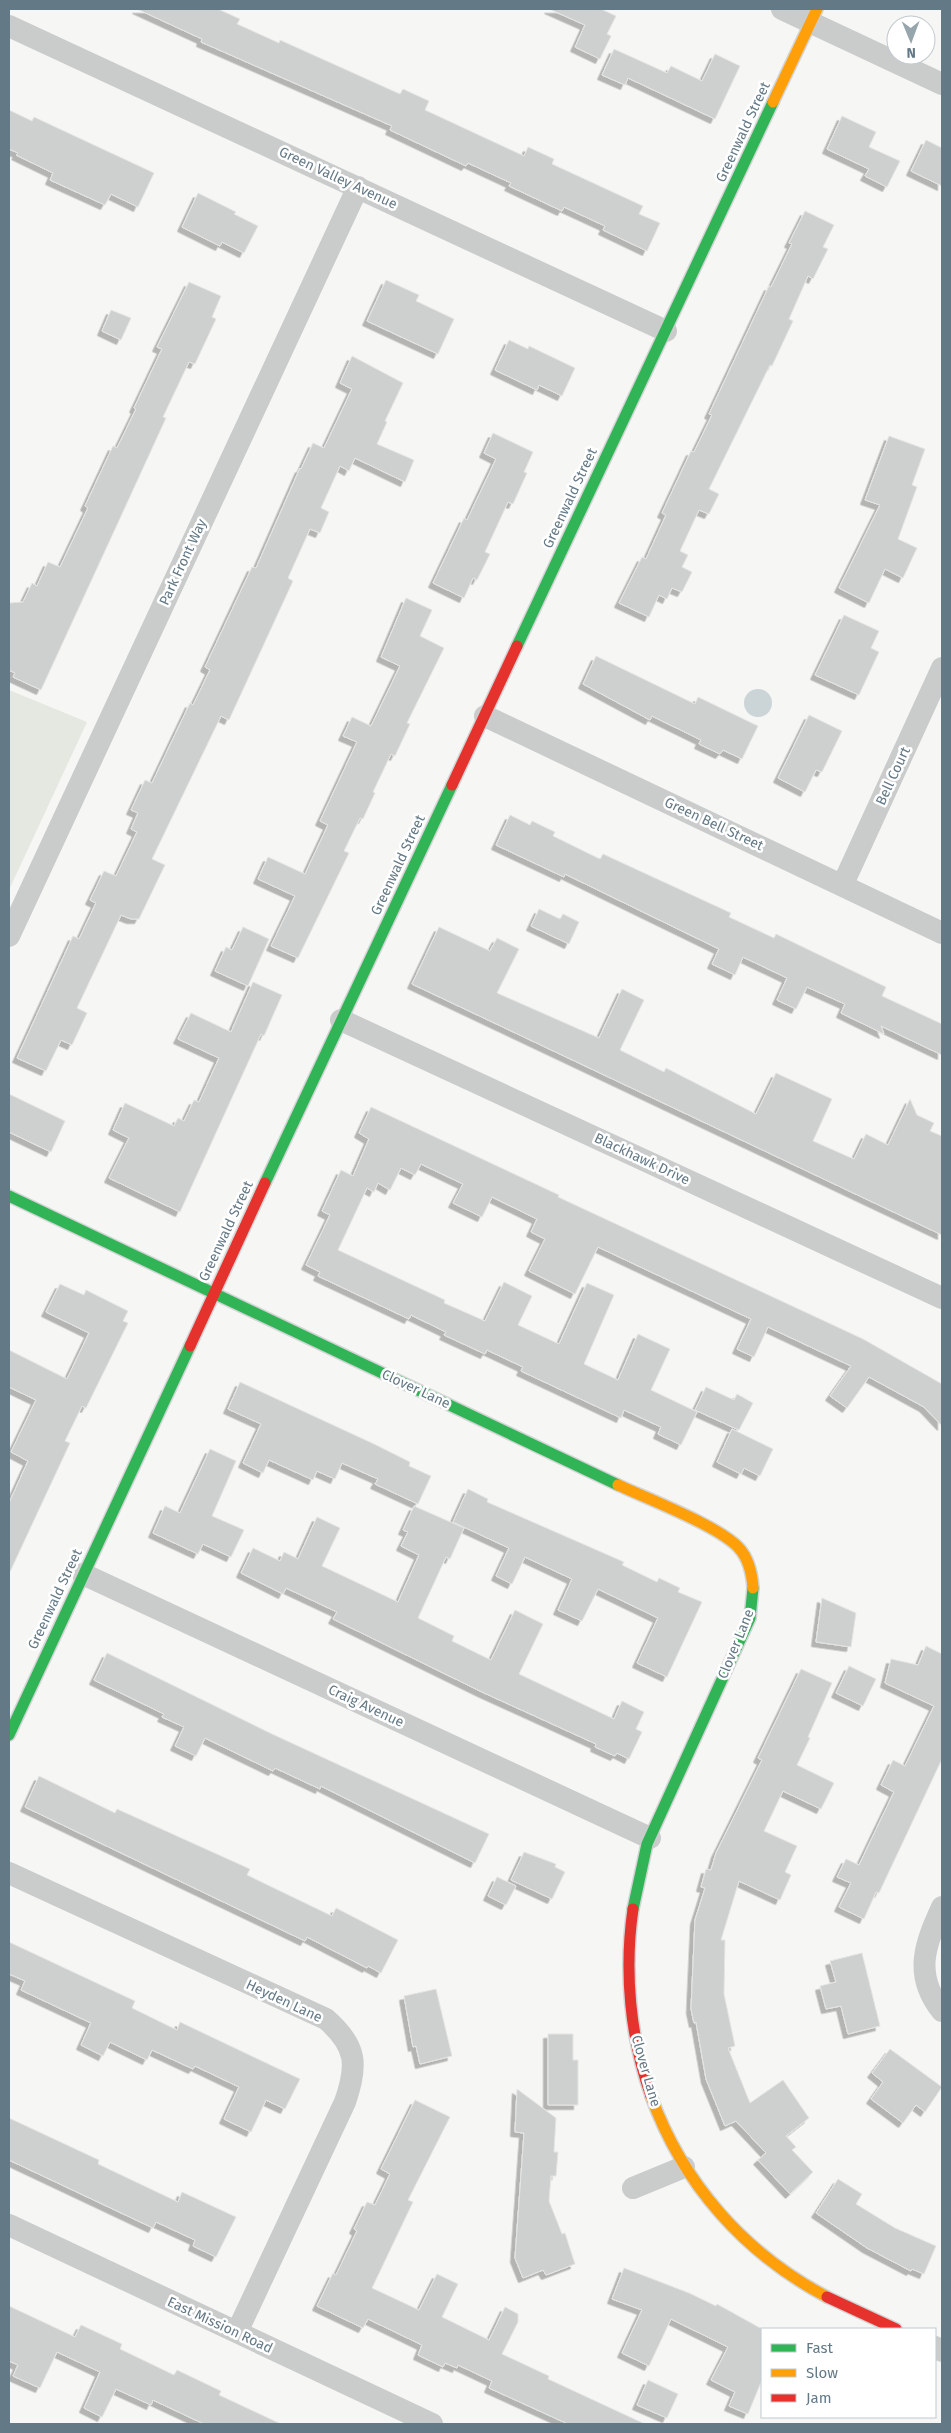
<svg xmlns="http://www.w3.org/2000/svg" width="951" height="2433" viewBox="0 0 951 2433" font-family="'Fira Sans',sans-serif">
  <defs>
    <filter id="shadow"><feDropShadow dx="-4.5" dy="4.5" stdDeviation="0" flood-color="#0004"/></filter>
  </defs>
  <rect width="100%" height="100%" fill="#f6f6f4"/>
  <path fill="#e5e8e1" d="M 9,690 L 87,722 L 9,890 Z"/>
  <path fill="#cbd5d7" d="M744 703a14 14 0 1 1 28 0a14 14 0 1 1-28 0Z"/>
  <path fill="#ced0d0" stroke="#e5e5e4" filter="url(#shadow)" d="M 137,9 L 218,9 L 240,19 L 237,24 L 279,43 L 280,40 L 400,94 L 403,89 L 429,101 L 425,110 L 524,156 L 528,147 L 554,159 L 552,164 L 643,206 L 639,214 L 660,223 L 647,251 L 603,230 L 605,226 L 564,207 L 562,211 L 509,186 L 511,183 L 468,163 L 466,166 L 390,130 L 392,126 L 201,42 L 202,39 Z
    M 549,9 L 601,9 L 616,16 L 607,34 L 611,36 L 600,59 L 575,47 L 585,25 Z
    M 614,49 L 667,73 L 671,66 L 702,81 L 715,54 L 740,66 L 715,119 L 628,78 L 625,85 L 602,75 Z
    M 9,110 L 32,121 L 34,117 L 154,173 L 138,207 L 111,194 L 105,205 L 50,180 L 53,173 L 16,155 L 18,153 L 9,149 Z
    M 842,116 L 876,132 L 869,147 L 900,161 L 887,187 L 865,176 L 869,169 L 827,149 Z
    M 926,140 L 942,148 L 942,186 L 911,171 Z
    M 198,193 L 236,212 L 234,214 L 258,226 L 244,253 L 222,242 L 220,246 L 182,227 Z
    M 805,211 L 834,225 L 823,247 L 828,249 L 813,279 L 808,276 L 789,319 L 793,321 L 772,366 L 770,365 L 709,489 L 719,494 L 709,514 L 699,510 L 680,551 L 688,555 L 682,567 L 692,572 L 682,592 L 672,588 L 667,599 L 659,595 L 649,617 L 619,603 L 642,557 L 646,559 L 666,515 L 662,513 L 691,451 L 694,452 L 712,415 L 709,414 L 769,286 L 771,287 L 792,244 L 789,243 Z
    M 386,280 L 419,295 L 416,301 L 454,319 L 438,354 L 367,321 Z
    M 189,282 L 221,296 L 212,317 L 216,319 L 195,364 L 189,362 L 163,417 L 166,418 L 139,477 L 41,690 L 13,677 L 15,673 L 9,670 L 9,603 L 23,602 L 32,583 L 37,586 L 48,562 L 60,567 L 88,508 L 85,506 L 113,446 L 117,448 L 136,409 L 134,408 L 162,349 L 157,347 Z
    M 111,310 L 131,318 L 121,340 L 102,331 Z
    M 509,340 L 528,349 L 529,346 L 575,368 L 562,396 L 539,385 L 537,390 L 495,370 Z
    M 352,356 L 403,383 L 385,421 L 387,422 L 377,444 L 414,460 L 405,482 L 355,458 L 349,471 L 340,466 L 321,508 L 329,512 L 320,533 L 310,529 L 288,578 L 293,581 L 229,720 L 221,716 L 152,859 L 165,865 L 139,919 L 131,919 L 121,915 L 77,1008 L 87,1013 L 72,1045 L 61,1040 L 46,1071 L 17,1058 L 73,936 L 79,939 L 96,903 L 90,900 L 104,871 L 116,876 L 137,832 L 131,829 L 138,813 L 131,810 L 145,780 L 152,783 L 190,703 L 193,705 L 210,670 L 205,667 L 252,567 L 256,568 L 300,468 L 301,469 L 313,443 L 324,448 L 352,389 L 340,383 Z
    M 493,433 L 533,452 L 524,472 L 527,473 L 513,504 L 508,502 L 485,552 L 490,554 L 477,580 L 473,578 L 464,598 L 433,583 L 464,518 L 467,520 L 496,459 L 484,453 Z
    M 889,436 L 925,449 L 912,485 L 917,487 L 898,539 L 917,548 L 903,578 L 885,569 L 869,603 L 839,588 L 880,505 L 865,500 Z
    M 406,598 L 432,610 L 420,636 L 444,648 L 407,723 L 410,724 L 395,756 L 391,754 L 373,792 L 375,793 L 363,819 L 360,818 L 344,851 L 349,853 L 298,958 L 271,946 L 295,896 L 258,879 L 268,857 L 305,874 L 328,825 L 320,821 L 357,742 L 343,736 L 352,717 L 371,726 L 400,666 L 381,657 Z
    M 844,615 L 879,631 L 871,648 L 879,652 L 859,695 L 815,675 Z
    M 596,656 L 695,704 L 698,697 L 758,726 L 742,759 L 723,750 L 720,754 L 699,744 L 701,740 L 652,716 L 650,720 L 583,684 Z
    M 809,715 L 842,731 L 822,772 L 816,770 L 805,792 L 778,778 Z
    M 510,815 L 530,825 L 532,821 L 555,832 L 553,836 L 600,859 L 603,854 L 731,913 L 729,917 L 774,938 L 776,934 L 886,987 L 882,996 L 942,1024 L 942,1055 L 881,1026 L 884,1034 L 841,1013 L 845,1004 L 807,987 L 796,1009 L 777,1000 L 787,978 L 743,957 L 735,975 L 712,964 L 719,949 L 565,874 L 564,877 L 496,845 Z
    M 539,909 L 560,919 L 563,914 L 579,922 L 569,944 L 531,926 Z
    M 243,927 L 269,939 L 248,986 L 215,971 L 226,947 L 232,950 Z
    M 439,927 L 490,951 L 497,938 L 519,949 L 497,993 L 599,1038 L 622,989 L 644,1000 L 620,1050 L 664,1072 L 666,1068 L 756,1114 L 776,1073 L 832,1099 L 813,1141 L 849,1157 L 854,1159 L 866,1134 L 888,1145 L 910,1099 L 917,1115 L 934,1123 L 930,1131 L 942,1136 L 942,1235 L 412,984 Z
    M 253,982 L 282,995 L 264,1036 L 261,1034 L 180,1212 L 109,1178 L 129,1138 L 113,1130 L 125,1103 L 174,1126 L 178,1118 L 184,1121 L 194,1100 L 199,1102 L 219,1058 L 178,1039 L 191,1013 L 231,1032 Z
    M 9,1094 L 65,1121 L 51,1152 L 9,1132 Z
    M 371,1107 L 559,1195 L 558,1197 L 863,1339 L 942,1384 L 942,1426 L 924,1407 L 869,1377 L 847,1408 L 830,1396 L 851,1366 L 768,1327 L 754,1357 L 737,1349 L 751,1319 L 598,1247 L 575,1294 L 529,1271 L 545,1239 L 531,1232 L 537,1219 L 492,1197 L 482,1217 L 453,1203 L 463,1184 L 421,1164 L 415,1175 L 401,1168 L 390,1190 L 378,1183 L 374,1192 L 367,1188 L 338,1250 L 445,1300 L 444,1303 L 485,1321 L 504,1282 L 532,1296 L 518,1325 L 559,1344 L 587,1283 L 614,1295 L 584,1364 L 618,1380 L 638,1334 L 670,1349 L 651,1390 L 697,1412 L 681,1445 L 658,1434 L 661,1427 L 624,1410 L 621,1418 L 521,1371 L 523,1367 L 487,1350 L 485,1354 L 444,1335 L 446,1332 L 411,1315 L 409,1319 L 318,1276 L 320,1272 L 306,1265 L 330,1215 L 322,1211 L 341,1170 L 353,1176 L 369,1139 L 359,1133 Z
    M 60,1284 L 84,1295 L 86,1290 L 128,1311 L 123,1321 L 128,1323 L 86,1408 L 82,1406 L 65,1441 L 70,1443 L 9,1574 L 9,1503 L 28,1461 L 11,1452 L 36,1400 L 9,1387 L 9,1350 L 67,1379 L 89,1333 L 46,1312 Z
    M 240,1382 L 374,1444 L 410,1462 L 409,1466 L 431,1476 L 418,1504 L 375,1484 L 378,1479 L 342,1463 L 335,1479 L 317,1471 L 313,1480 L 269,1460 L 263,1473 L 243,1463 L 261,1424 L 228,1409 Z
    M 706,1387 L 734,1400 L 737,1394 L 753,1403 L 739,1430 L 695,1410 Z
    M 732,1429 L 773,1449 L 760,1476 L 744,1468 L 741,1474 L 717,1462 Z
    M 210,1449 L 236,1461 L 212,1516 L 244,1530 L 231,1557 L 203,1544 L 198,1554 L 153,1533 L 165,1506 L 180,1513 Z
    M 468,1489 L 488,1499 L 487,1502 L 624,1562 L 622,1565 L 657,1582 L 659,1578 L 680,1588 L 678,1592 L 702,1602 L 667,1677 L 637,1663 L 658,1618 L 598,1589 L 582,1621 L 558,1610 L 572,1579 L 525,1557 L 512,1584 L 496,1576 L 509,1548 L 453,1522 Z
    M 414,1506 L 464,1528 L 450,1559 L 446,1557 L 418,1618 L 454,1636 L 452,1641 L 491,1660 L 515,1610 L 543,1624 L 519,1674 L 614,1719 L 622,1701 L 644,1712 L 636,1729 L 642,1732 L 629,1759 L 617,1753 L 615,1756 L 595,1747 L 596,1744 L 482,1692 L 333,1619 L 337,1612 L 286,1588 L 283,1594 L 241,1573 L 253,1548 L 280,1561 L 284,1552 L 298,1559 L 317,1517 L 340,1528 L 322,1566 L 398,1602 L 419,1555 L 401,1546 L 408,1532 L 403,1530 Z
    M 822,1598 L 856,1613 L 851,1647 L 816,1642 Z
    M 926,1646 L 942,1654 L 942,1759 L 879,1893 L 876,1892 L 864,1919 L 839,1907 L 851,1883 L 837,1877 L 846,1859 L 859,1865 L 894,1792 L 881,1785 L 893,1760 L 905,1766 L 934,1706 L 885,1683 L 891,1659 L 918,1665 Z
    M 107,1653 L 272,1734 L 489,1834 L 475,1863 L 321,1786 L 320,1789 L 275,1768 L 273,1771 L 205,1738 L 196,1756 L 175,1746 L 184,1727 L 162,1717 L 164,1714 L 94,1680 Z
    M 849,1666 L 876,1679 L 863,1706 L 836,1693 Z
    M 801,1669 L 832,1683 L 808,1737 L 810,1738 L 797,1765 L 834,1783 L 821,1809 L 783,1791 L 764,1831 L 797,1846 L 785,1872 L 791,1875 L 780,1900 L 739,1881 L 721,1940 L 725,1940 L 724,1994 L 735,2046 L 728,2048 L 750,2103 L 783,2080 L 809,2118 L 786,2136 L 796,2147 L 792,2150 L 813,2172 L 790,2194 L 758,2160 L 766,2153 L 736,2121 L 725,2126 L 706,2079 L 696,2022 L 694,2023 L 691,2009 L 695,1920 L 705,1888 L 701,1887 L 706,1869 L 711,1870 L 716,1853 L 762,1760 L 758,1758 Z
    M 39,1776 L 115,1813 L 117,1809 L 250,1869 L 247,1875 L 332,1916 L 336,1908 L 398,1940 L 381,1973 L 368,1966 L 367,1968 L 307,1937 L 305,1941 L 25,1807 Z
    M 524,1852 L 556,1864 L 555,1867 L 565,1872 L 552,1899 L 511,1880 Z
    M 497,1877 L 516,1886 L 506,1905 L 488,1896 Z
    M 9,1942 L 135,2001 L 132,2008 L 177,2030 L 180,2022 L 300,2079 L 285,2109 L 266,2100 L 251,2132 L 224,2119 L 239,2087 L 195,2066 L 193,2069 L 152,2050 L 147,2060 L 110,2042 L 103,2056 L 81,2045 L 91,2023 L 21,1990 L 25,1981 L 9,1974 Z
    M 862,1953 L 880,2026 L 848,2034 L 841,2006 L 826,2009 L 820,1986 L 836,1982 L 830,1961 Z
    M 436,1989 L 452,2056 L 420,2064 L 416,2046 L 413,2047 L 404,1996 Z
    M 548,2034 L 573,2034 L 573,2060 L 578,2060 L 578,2105 L 548,2105 Z
    M 890,2049 L 942,2087 L 925,2112 L 916,2105 L 903,2123 L 871,2099 L 883,2082 L 872,2073 Z
    M 517,2089 L 556,2118 L 554,2152 L 558,2152 L 556,2176 L 551,2176 L 549,2201 L 562,2234 L 565,2233 L 575,2264 L 546,2275 L 543,2270 L 523,2278 L 515,2258 L 524,2133 L 515,2132 Z
    M 415,2100 L 450,2117 L 408,2200 L 413,2202 L 372,2288 L 419,2310 L 437,2274 L 458,2284 L 442,2317 L 489,2340 L 505,2307 L 518,2314 L 518,2322 L 502,2354 L 549,2376 L 548,2379 L 645,2424 L 568,2424 L 489,2388 L 492,2381 L 458,2365 L 457,2368 L 445,2363 L 443,2367 L 418,2355 L 422,2345 L 368,2319 L 363,2328 L 317,2306 L 333,2273 L 336,2275 L 357,2231 L 354,2229 L 367,2202 L 375,2205 L 390,2174 L 381,2169 Z
    M 9,2118 L 99,2160 L 98,2164 L 178,2202 L 182,2192 L 236,2217 L 216,2257 L 193,2246 L 195,2240 L 156,2222 L 153,2228 L 9,2160 Z
    M 838,2179 L 862,2194 L 856,2204 L 895,2228 L 936,2246 L 924,2274 L 912,2269 L 911,2271 L 867,2248 L 816,2213 Z
    M 624,2268 L 689,2293 L 716,2306 L 717,2304 L 762,2329 L 762,2380 L 748,2414 L 729,2406 L 735,2392 L 711,2380 L 728,2347 L 671,2319 L 649,2366 L 622,2353 L 642,2310 L 612,2299 Z
    M 9,2306 L 75,2337 L 81,2325 L 122,2344 L 120,2349 L 174,2375 L 177,2370 L 221,2391 L 219,2395 L 281,2424 L 204,2424 L 153,2400 L 151,2405 L 116,2389 L 102,2417 L 84,2408 L 100,2372 L 57,2352 L 40,2388 L 13,2376 L 18,2365 L 9,2361 Z
    M 648,2380 L 678,2394 L 667,2418 L 637,2405 Z"/>
  <g fill="none" stroke-linecap="round" stroke-linejoin="round">
    <defs>
      <path id="fast" d="M 517,646 L 773,102
        M 265,1183 L 452,785
        M 9,1196 L 618,1485
        M 9,1735 L 190,1346
        M 633,1909 L 647,1844 L 750,1618 L 753,1588"/>
      <path id="slow" d="M 773,102 L 817,9
        M 618,1485 C 648,1499 719,1526 739,1548 C 749,1559 752,1573 753,1588
        M 651,2096 C 683,2184 744,2253 827,2297"/>
      <path id="jam" d="M 452,785 L 517,646
        M 190,1346 L 265,1183
        M 633,1909 C 624,1971 630,2037 651,2096
        M 827,2297 L 896,2329"/>
    </defs>
    <use href="#fast" stroke="#d3d4d5" stroke-width="14"/>
    <use href="#slow" stroke="#d3d4d5" stroke-width="14"/>
    <use href="#jam" stroke="#d3d4d5" stroke-width="14"/>
    <path stroke="#cacccc" stroke-width="22" d="M 782,9 L 942,84
      M 9,26 L 666,331
      M 485,716 L 942,933
      M 843,884 L 942,668
      M 9,936 L 358,187
      M 341,1020 L 942,1298
      M 83,1574 L 650,1838
      M 9,1873 L 326,2019 C 357,2046 358,2065 345,2102 L 237,2332
      M 942,1907 C 925,1944 913,1975 942,2011
      M 633,2188 L 684,2167
      M 9,2225 L 432,2424
      M 935,2347 L 942,2351"/>
    <use href="#fast" stroke="#30b455" stroke-width="11"/>
    <use href="#slow" stroke="#ff9f0a" stroke-width="11"/>
    <use href="#jam" stroke="#e5322d" stroke-width="11"/>
  </g>
  <g text-anchor="middle" dominant-baseline="central" stroke-width="5" stroke-linejoin="round" paint-order="stroke">
    <g font-size="14" fill="#647986" stroke="#fff">
      <text transform="translate(743 132) rotate(-65)">Greenwald Street</text>
      <text transform="translate(338 178) rotate(25)">Green Valley Avenue</text>
      <text transform="translate(570 498) rotate(-65)">Greenwald Street</text>
      <text transform="translate(183 562) rotate(-65)">Park Front Way</text>
      <text transform="translate(893 776) rotate(-65)">Bell Court</text>
      <text transform="translate(714 824) rotate(25)">Green Bell Street</text>
      <text transform="translate(398 865) rotate(-65)">Greenwald Street</text>
      <text transform="translate(642 1159) rotate(25)">Blackhawk Drive</text>
      <text transform="translate(226 1231) rotate(-65)">Greenwald Street</text>
      <text transform="translate(416 1389) rotate(25)">Clover Lane</text>
      <text transform="translate(55 1599) rotate(-65)">Greenwald Street</text>
      <text transform="translate(736 1644) rotate(-68)">Clover Lane</text>
      <text transform="translate(366 1706) rotate(25)">Craig Avenue</text>
      <text transform="translate(284 2001) rotate(25)">Heyden Lane</text>
      <text transform="translate(646 2071) rotate(74)">Clover Lane</text>
      <text transform="translate(220 2325) rotate(25)">East Mission Road</text>
    </g>
  </g>
  <rect width="951" height="2433" fill="none" stroke="#647986" stroke-width="20"/>
  <rect x="761" y="2328" width="175" height="90" fill="#ffffff" stroke="#c1c9cf"/>
  <rect x="771" y="2344" width="25" height="8" fill="#30b455" stroke="#c1c9cf"/>
  <text x="806" y="2353" font-size="15" fill="#647986">Fast</text>
  <rect x="771" y="2369" width="25" height="8" fill="#ff9f0a" stroke="#c1c9cf"/>
  <text x="806" y="2378" font-size="15" fill="#647986">Slow</text>
  <rect x="771" y="2394" width="25" height="8" fill="#e5322d" stroke="#c1c9cf"/>
  <text x="806" y="2403" font-size="15" fill="#647986">Jam</text>
  <g transform="translate(911 40) rotate(179)"><circle r="24" fill="#ffffff" stroke="#c1c9cf"/>
  <path d="M0-4L9 19L0 12L-9 19Z" fill="#97a5ac"/>
  <text y="-8" font-size="14" font-weight="bold" text-anchor="middle" fill="#647986">N</text>
  </g>
</svg>
